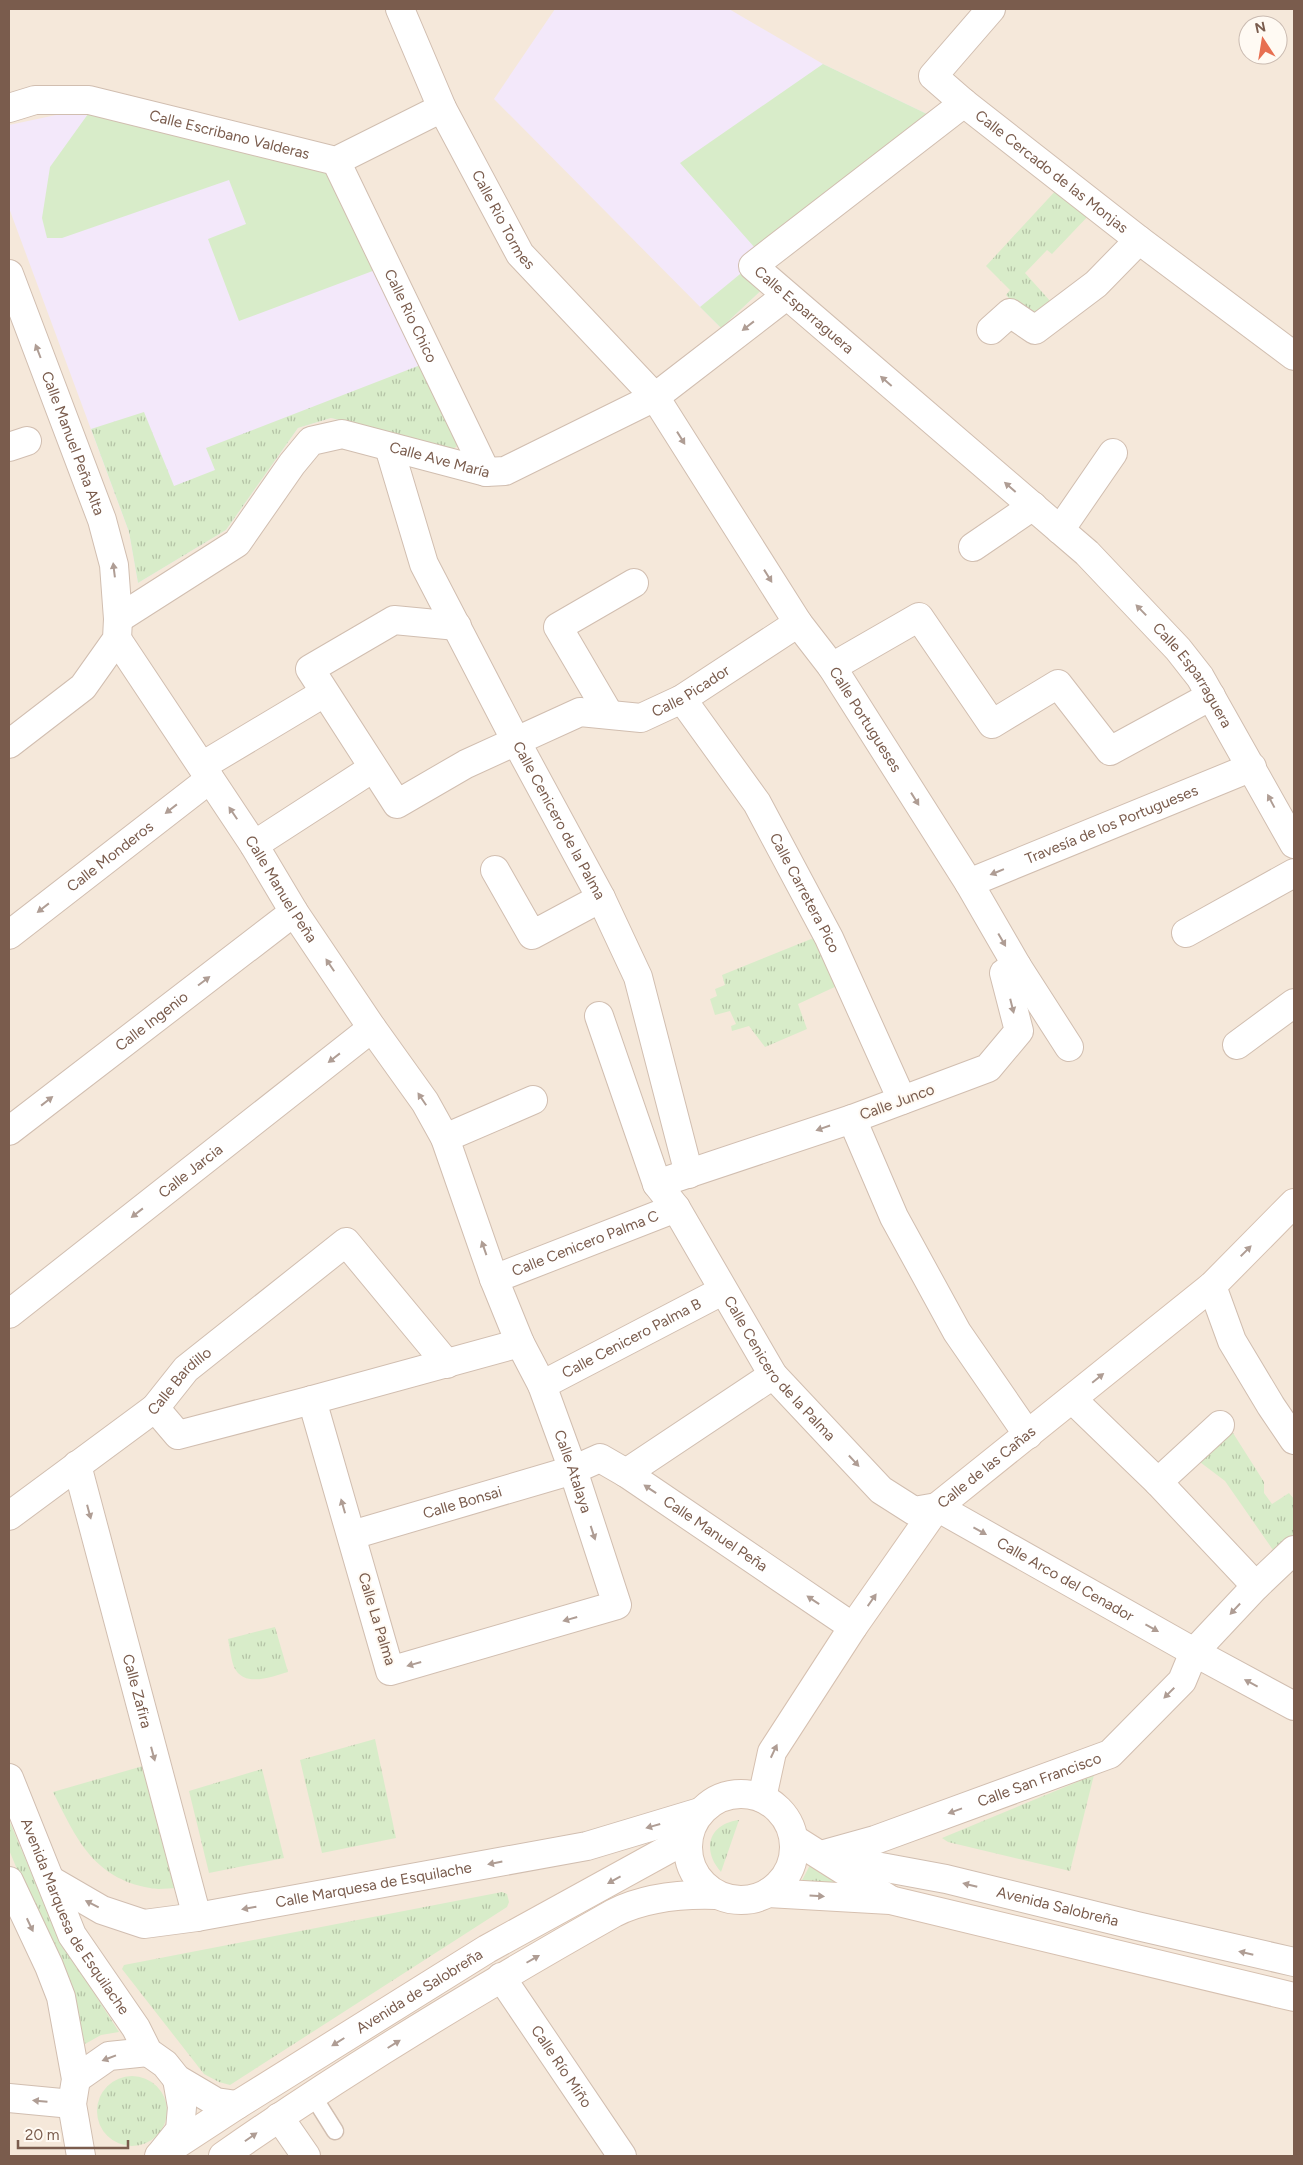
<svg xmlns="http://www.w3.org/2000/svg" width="1303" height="2165" viewBox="0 0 1303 2165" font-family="Figtree,sans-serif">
  <defs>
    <pattern id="grass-tufts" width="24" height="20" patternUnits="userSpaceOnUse" patternTransform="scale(1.25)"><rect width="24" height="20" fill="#d8ecc9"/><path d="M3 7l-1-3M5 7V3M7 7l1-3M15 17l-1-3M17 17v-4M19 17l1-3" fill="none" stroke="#b4c2a5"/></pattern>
  </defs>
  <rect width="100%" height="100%" fill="#fdf6ec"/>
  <path fill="#f5e8da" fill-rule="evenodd" d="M 9,9 L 1294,9 L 1294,2156 L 9,2156 ZM 1248,25 L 1278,25 L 1278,55 L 1248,55 Z"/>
  <path fill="#f3e8fa" d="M 555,9 L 729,9 L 823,64 L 927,114 L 917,130 L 738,265 L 766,286 L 721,328 L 494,99 Z
    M 75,111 L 334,172 L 457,436 L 453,449 L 331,418 L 298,428 L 226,530 L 138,583 L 129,532 L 9,208 L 9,125 Z"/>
  <path fill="url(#grass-tufts)" d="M 1059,187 L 1091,213 L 1052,254 L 1047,250 L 1025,273 L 1051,302 L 1031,320 L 1006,295 L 1010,290 L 986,266 Z
    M 423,364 L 459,445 L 453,449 L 331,418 L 298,428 L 226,530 L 138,583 L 129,532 L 91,429 L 144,412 L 174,486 L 215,470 L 206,448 Z
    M 816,937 L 839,985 L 798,1004 L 807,1029 L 765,1047 L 749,1026 L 732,1031 L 731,1026 L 736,1024 L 730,1011 L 715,1015 L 710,999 L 717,996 L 715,989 L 725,985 L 722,975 Z
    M 1225,1429 L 1233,1433 L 1264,1482 L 1264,1493 L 1272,1504 L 1289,1493 L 1294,1499 L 1294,1534 L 1273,1550 L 1225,1481 L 1192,1456 Z
    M 275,1627 L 288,1672 C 271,1677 244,1688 234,1667 C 231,1659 230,1648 228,1639 Z
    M 375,1739 L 396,1838 L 322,1853 L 300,1760 Z
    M 143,1766 L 177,1888 C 169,1888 158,1890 150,1888 C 93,1878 76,1838 53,1792 Z
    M 262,1769 L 284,1858 L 209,1873 L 189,1791 Z
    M 1094,1775 L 1070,1871 L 948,1842 L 942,1838 Z
    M 9,1820 L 60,1940 L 119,2032 L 101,2035 L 85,2044 L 68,1979 L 50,1948 L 9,1850 Z
    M 739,1820 L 721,1872 C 701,1849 709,1824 739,1820 Z
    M 810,1865 L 821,1874 L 865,1893 L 797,1890 Z
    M 502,1892 L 507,1894 L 509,1902 L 507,1907 L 230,2085 L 219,2082 L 204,2074 L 122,1969 L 124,1965 Z
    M97 2111a35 35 0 1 1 70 0a35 35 0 1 1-70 0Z"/>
  <path fill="#d8ecc9" d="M 823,64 L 927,114 L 755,248 L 680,163 Z
    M 88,114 L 334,172 L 378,269 L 239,321 L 208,239 L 246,224 L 229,180 L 62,238 L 47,238 L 42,218 L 50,167 Z
    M 745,270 L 766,286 L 721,328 L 700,307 Z"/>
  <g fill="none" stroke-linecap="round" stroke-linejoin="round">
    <defs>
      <path id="lane" d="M 313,2096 L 335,2131"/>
      <g id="street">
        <path id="s1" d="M 400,9 L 442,108 L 520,254 L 655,397 L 798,623 L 832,667 L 969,883 L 1017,966 L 1069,1047"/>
        <path id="s2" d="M 991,9 L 933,76 L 964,103 L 1139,240 L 1294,356"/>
        <path id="s3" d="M 964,103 L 753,266 L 1087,553 L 1178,649 L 1200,677 L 1294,844"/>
        <path id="s4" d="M 9,108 L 35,100 L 89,100 L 336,161 L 442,108"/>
        <path id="s5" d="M 336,161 L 486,472"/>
        <path id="s6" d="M 9,274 L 102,520 L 114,565 L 118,619 L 117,639 L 83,687 L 9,744"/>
        <path d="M 991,330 L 1010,313 L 1035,330 L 1096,284 L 1139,240"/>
        <path d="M 9,447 L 27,441"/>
        <path id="s7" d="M 389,447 L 424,564 L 517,743 L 601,898 L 638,977 L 689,1174"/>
        <path d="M 1060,530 L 1113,453"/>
        <path d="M 973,547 L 1033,506"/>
        <path id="s8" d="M 118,619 L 237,543 L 292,464 L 311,441 L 342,434 L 486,472 L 505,471 L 655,397 L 786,296"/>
        <path id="s9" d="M 457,626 L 394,620 L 310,669 L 397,804 L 466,764 L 580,712 L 641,718 L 682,699 L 798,623"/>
        <path id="s10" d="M 117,639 L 254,845 L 294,912 L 372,1028 L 425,1102 L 445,1138 L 494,1279 L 520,1343 L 542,1385 L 573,1470 L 617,1605 L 390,1671 L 312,1400"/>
        <path d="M 832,667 L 919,617 L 992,724 L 1058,684 L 1110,751 L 1211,696"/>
        <path id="s11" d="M 682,699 L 757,803 L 829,938 L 902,1100"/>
        <path d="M 609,714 L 558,627 L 634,583"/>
        <path d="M 202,766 L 324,693"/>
        <path d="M 254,845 L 373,768"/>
        <path d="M 495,870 L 532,935 L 601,898"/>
        <path id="s12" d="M 969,883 L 1252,767"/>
        <path d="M 1186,933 L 1294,873"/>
        <path id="s13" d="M 9,935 L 210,779"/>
        <path id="s14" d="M 1017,966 L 1004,973 L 1019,1031 L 988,1068 L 852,1119 L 657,1184 L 676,1208 L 773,1375 L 881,1490 L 914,1511 L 937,1507 L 1194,1652 L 1294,1706"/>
        <path d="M 599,1016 L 657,1184"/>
        <path d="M 1237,1045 L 1294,1003"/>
        <path d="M 852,1119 L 894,1217 L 957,1332 L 1028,1435"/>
        <path id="s15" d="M 9,1131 L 294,912"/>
        <path d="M 445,1138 L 533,1100"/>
        <path id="s16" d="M 494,1279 L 676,1208"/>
        <path d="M 1212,1286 L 1232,1341 L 1271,1406 L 1294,1440"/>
        <path id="s17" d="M 9,1314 L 372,1028"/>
        <path id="s18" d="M 542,1385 L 722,1291"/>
        <path d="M 1072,1399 L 1158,1482 L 1256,1586"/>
        <path d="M 155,1408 L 178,1435 L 312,1400 L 520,1343"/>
        <path id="s19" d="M 77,1465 L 197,1917"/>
        <path d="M 626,1473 L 773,1375"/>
        <path d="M 1158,1482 L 1220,1425"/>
        <path id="s20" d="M 9,1516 L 155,1408 L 186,1369 L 346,1242 L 447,1364"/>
        <path id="s21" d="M 352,1535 L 573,1470 L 600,1458 L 626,1473 L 853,1627"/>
        <path id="s22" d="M 9,1778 L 72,1935 L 136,2028 L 148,2052 L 165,2064 L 177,2079 L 216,2102 L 237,2105"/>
        <path id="s23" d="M 821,1855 L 875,1840 L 1110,1754 L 1182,1681 L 1194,1652 L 1256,1586 L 1294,1550"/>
        <path id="s24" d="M 827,1857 L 946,1879 L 1137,1926 L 1294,1962"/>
        <path d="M 9,1881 L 49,1966 L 61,1997 L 76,2079 L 72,2104 L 81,2156"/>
        <path id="s25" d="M 52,1881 L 102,1910 L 144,1924 L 197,1917 L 587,1846 L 700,1812"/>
        <path id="s26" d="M 501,1977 L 622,2156"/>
        <path d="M 76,2079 L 109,2056 L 148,2052"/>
        <path d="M 9,2098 L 72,2104"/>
        <path d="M 279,2117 L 306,2156"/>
        <path d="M 160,2155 L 180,2130 L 182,2107 L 177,2079"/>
      </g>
      <g id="secondary">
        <circle cx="741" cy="1847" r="53"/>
        <path id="s27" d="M 762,1798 L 772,1752 L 853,1627 L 937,1507 L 1212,1286 L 1294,1203"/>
        <path d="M 794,1839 L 889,1899"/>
        <path d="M 768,1893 L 890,1900 L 1294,1997"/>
        <path id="s28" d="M 159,2156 L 237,2105 L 487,1949 L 687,1839"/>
        <path d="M 223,2156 C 349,2068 481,1988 614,1913 C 644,1898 681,1894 715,1895"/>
      </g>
    </defs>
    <use href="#lane" stroke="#d1beb0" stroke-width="19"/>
    <use href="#street" stroke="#d1beb0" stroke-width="30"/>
    <use href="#secondary" stroke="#d6c0b0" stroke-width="30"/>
    <use href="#lane" stroke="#fff" stroke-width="16"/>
    <use href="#street" stroke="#fff" stroke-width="28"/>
    <use href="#secondary" stroke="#fff" stroke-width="28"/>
  </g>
  <defs><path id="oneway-solid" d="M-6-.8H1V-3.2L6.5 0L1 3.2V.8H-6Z" transform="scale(1.25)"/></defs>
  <g fill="#af9d94">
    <use href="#oneway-solid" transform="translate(748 326) rotate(142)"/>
    <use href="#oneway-solid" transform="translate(38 351) rotate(-111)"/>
    <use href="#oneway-solid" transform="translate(886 381) rotate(-139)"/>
    <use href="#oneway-solid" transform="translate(681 438) rotate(58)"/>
    <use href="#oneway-solid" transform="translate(1010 487) rotate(-139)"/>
    <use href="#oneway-solid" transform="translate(114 570) rotate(-97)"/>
    <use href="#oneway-solid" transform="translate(768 576) rotate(58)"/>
    <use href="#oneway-solid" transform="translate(1141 610) rotate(-134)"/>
    <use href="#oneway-solid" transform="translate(915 799) rotate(58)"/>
    <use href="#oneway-solid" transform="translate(1271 801) rotate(-118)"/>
    <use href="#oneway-solid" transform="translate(171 809) rotate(142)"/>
    <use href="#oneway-solid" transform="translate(233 813) rotate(-124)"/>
    <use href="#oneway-solid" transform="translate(997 872) rotate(158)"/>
    <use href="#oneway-solid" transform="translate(43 908) rotate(142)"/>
    <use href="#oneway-solid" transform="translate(1002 940) rotate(60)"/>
    <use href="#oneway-solid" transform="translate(330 965) rotate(-124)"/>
    <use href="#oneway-solid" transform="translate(204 981) rotate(-37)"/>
    <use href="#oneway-solid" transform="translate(1012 1006) rotate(76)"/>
    <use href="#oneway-solid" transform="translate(334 1058) rotate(142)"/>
    <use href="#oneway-solid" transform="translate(422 1099) rotate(-124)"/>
    <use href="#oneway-solid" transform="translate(47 1101) rotate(-38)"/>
    <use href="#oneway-solid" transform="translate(823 1128) rotate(161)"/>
    <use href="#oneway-solid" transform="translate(137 1213) rotate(142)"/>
    <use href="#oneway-solid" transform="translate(484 1248) rotate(-109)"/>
    <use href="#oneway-solid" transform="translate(1246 1251) rotate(-45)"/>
    <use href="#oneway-solid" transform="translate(1098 1378) rotate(-39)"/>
    <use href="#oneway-solid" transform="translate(854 1461) rotate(47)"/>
    <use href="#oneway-solid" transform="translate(650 1489) rotate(-146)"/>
    <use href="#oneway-solid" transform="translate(343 1506) rotate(-106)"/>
    <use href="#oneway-solid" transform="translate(89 1512) rotate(75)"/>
    <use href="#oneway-solid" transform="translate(980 1531) rotate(29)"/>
    <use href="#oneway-solid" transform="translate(593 1533) rotate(72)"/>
    <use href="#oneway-solid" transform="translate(813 1600) rotate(-146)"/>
    <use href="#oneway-solid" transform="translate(872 1600) rotate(-55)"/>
    <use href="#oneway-solid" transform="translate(1235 1609) rotate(133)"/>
    <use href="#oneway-solid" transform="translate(570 1619) rotate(164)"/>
    <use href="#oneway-solid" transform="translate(1152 1628) rotate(29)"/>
    <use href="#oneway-solid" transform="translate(414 1664) rotate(164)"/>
    <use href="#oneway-solid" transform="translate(1251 1683) rotate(-152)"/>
    <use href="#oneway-solid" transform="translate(1169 1693) rotate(135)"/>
    <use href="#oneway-solid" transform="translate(774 1751) rotate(-65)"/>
    <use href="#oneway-solid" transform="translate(153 1754) rotate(75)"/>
    <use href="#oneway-solid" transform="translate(955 1811) rotate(160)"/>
    <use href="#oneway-solid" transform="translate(653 1826) rotate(164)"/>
    <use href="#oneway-solid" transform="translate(495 1863) rotate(169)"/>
    <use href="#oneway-solid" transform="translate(614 1880) rotate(151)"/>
    <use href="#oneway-solid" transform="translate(970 1885) rotate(-166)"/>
    <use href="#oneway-solid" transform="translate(817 1896) rotate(3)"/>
    <use href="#oneway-solid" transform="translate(92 1904) rotate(-153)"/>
    <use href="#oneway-solid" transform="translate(249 1908) rotate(170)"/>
    <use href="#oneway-solid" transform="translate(30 1925) rotate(65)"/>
    <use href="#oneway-solid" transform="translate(1246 1953) rotate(-167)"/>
    <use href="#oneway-solid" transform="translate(533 1959) rotate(-30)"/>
    <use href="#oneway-solid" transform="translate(338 2042) rotate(148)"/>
    <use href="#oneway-solid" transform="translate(394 2044) rotate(-32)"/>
    <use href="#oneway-solid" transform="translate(109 2058) rotate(159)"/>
    <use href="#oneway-solid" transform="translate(40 2101) rotate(-175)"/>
    <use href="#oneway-solid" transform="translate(251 2137) rotate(-35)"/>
  </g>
  <g text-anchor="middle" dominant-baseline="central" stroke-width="4" stroke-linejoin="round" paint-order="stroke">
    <g font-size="15" fill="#7a5c4d" stroke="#fffaf3">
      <text stroke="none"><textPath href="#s4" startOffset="226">Calle Escribano Valderas</textPath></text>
      <text stroke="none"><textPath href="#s2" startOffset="241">Calle Cercado de las Monjas</textPath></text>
      <text stroke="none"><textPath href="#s1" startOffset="235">Calle Rio Tormes</textPath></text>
      <text stroke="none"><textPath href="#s3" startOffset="334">Calle Esparraguera</textPath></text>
      <text stroke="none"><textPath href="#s5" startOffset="172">Calle Rio Chico</textPath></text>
      <text stroke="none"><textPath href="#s6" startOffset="181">Calle Manuel Peña Alta</textPath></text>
      <text stroke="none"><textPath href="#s8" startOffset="400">Calle Ave María</textPath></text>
      <text stroke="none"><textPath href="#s3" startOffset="869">Calle Esparraguera</textPath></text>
      <text stroke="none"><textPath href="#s9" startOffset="644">Calle Picador</textPath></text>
      <text stroke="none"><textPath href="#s1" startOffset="855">Calle Portugueses</textPath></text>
      <text stroke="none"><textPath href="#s7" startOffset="412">Calle Cenicero de la Palma</textPath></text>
      <text stroke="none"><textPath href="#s12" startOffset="154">Travesía de los Portugueses</textPath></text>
      <text stroke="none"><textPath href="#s13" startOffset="128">Calle Monderos</textPath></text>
      <text stroke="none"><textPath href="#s10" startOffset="299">Calle Manuel Peña</textPath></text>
      <text stroke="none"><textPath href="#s11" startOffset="230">Calle Carretera Pico</textPath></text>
      <text stroke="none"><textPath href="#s15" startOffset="180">Calle Ingenio</textPath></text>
      <text transform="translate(897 1102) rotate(-20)">Calle Junco</text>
      <text stroke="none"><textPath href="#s17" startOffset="231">Calle Jarcia</textPath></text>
      <text stroke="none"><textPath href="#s16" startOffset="98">Calle Cenicero Palma C</textPath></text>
      <text stroke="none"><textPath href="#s18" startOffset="101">Calle Cenicero Palma B</textPath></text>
      <text stroke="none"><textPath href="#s14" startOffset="696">Calle Cenicero de la Palma</textPath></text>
      <text stroke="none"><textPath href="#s20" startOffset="218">Calle Bardillo</textPath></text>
      <text stroke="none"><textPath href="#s27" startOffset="406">Calle de las Cañas</textPath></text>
      <text stroke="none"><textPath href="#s10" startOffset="955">Calle Atalaya</textPath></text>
      <text stroke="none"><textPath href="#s21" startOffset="115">Calle Bonsai</textPath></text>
      <text stroke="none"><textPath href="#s21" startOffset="398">Calle Manuel Peña</textPath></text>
      <text stroke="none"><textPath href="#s14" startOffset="1065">Calle Arco del Cenador</textPath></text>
      <text transform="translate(377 1619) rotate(73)">Calle La Palma</text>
      <text stroke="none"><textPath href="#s19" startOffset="234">Calle Zafira</textPath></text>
      <text stroke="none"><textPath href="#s23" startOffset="231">Calle San Francisco</textPath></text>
      <text stroke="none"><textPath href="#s25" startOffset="335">Calle Marquesa de Esquilache</textPath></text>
      <text stroke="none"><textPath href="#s24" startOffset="236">Avenida Salobreña</textPath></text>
      <text stroke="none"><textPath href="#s22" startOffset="154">Avenida Marquesa de Esquilache</textPath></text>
      <text stroke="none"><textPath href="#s28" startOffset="308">Avenida de Salobreña</textPath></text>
      <text stroke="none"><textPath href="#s26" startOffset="108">Calle Río Miño</textPath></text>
    </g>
  </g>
  <rect width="1303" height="2165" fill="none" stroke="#7a5c4d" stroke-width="20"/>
  <g transform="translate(1263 40) rotate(348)"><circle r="24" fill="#fffaf3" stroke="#cabbb1"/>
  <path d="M0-4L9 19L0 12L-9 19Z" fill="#e76f51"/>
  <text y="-8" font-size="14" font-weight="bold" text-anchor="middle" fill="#7a5c4d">N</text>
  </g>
  <path d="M18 2140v8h110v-8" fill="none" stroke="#7a5c4d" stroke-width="2.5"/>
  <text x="25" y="2140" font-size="15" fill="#7a5c4d" stroke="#fffaf3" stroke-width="4" paint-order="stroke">20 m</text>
</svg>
